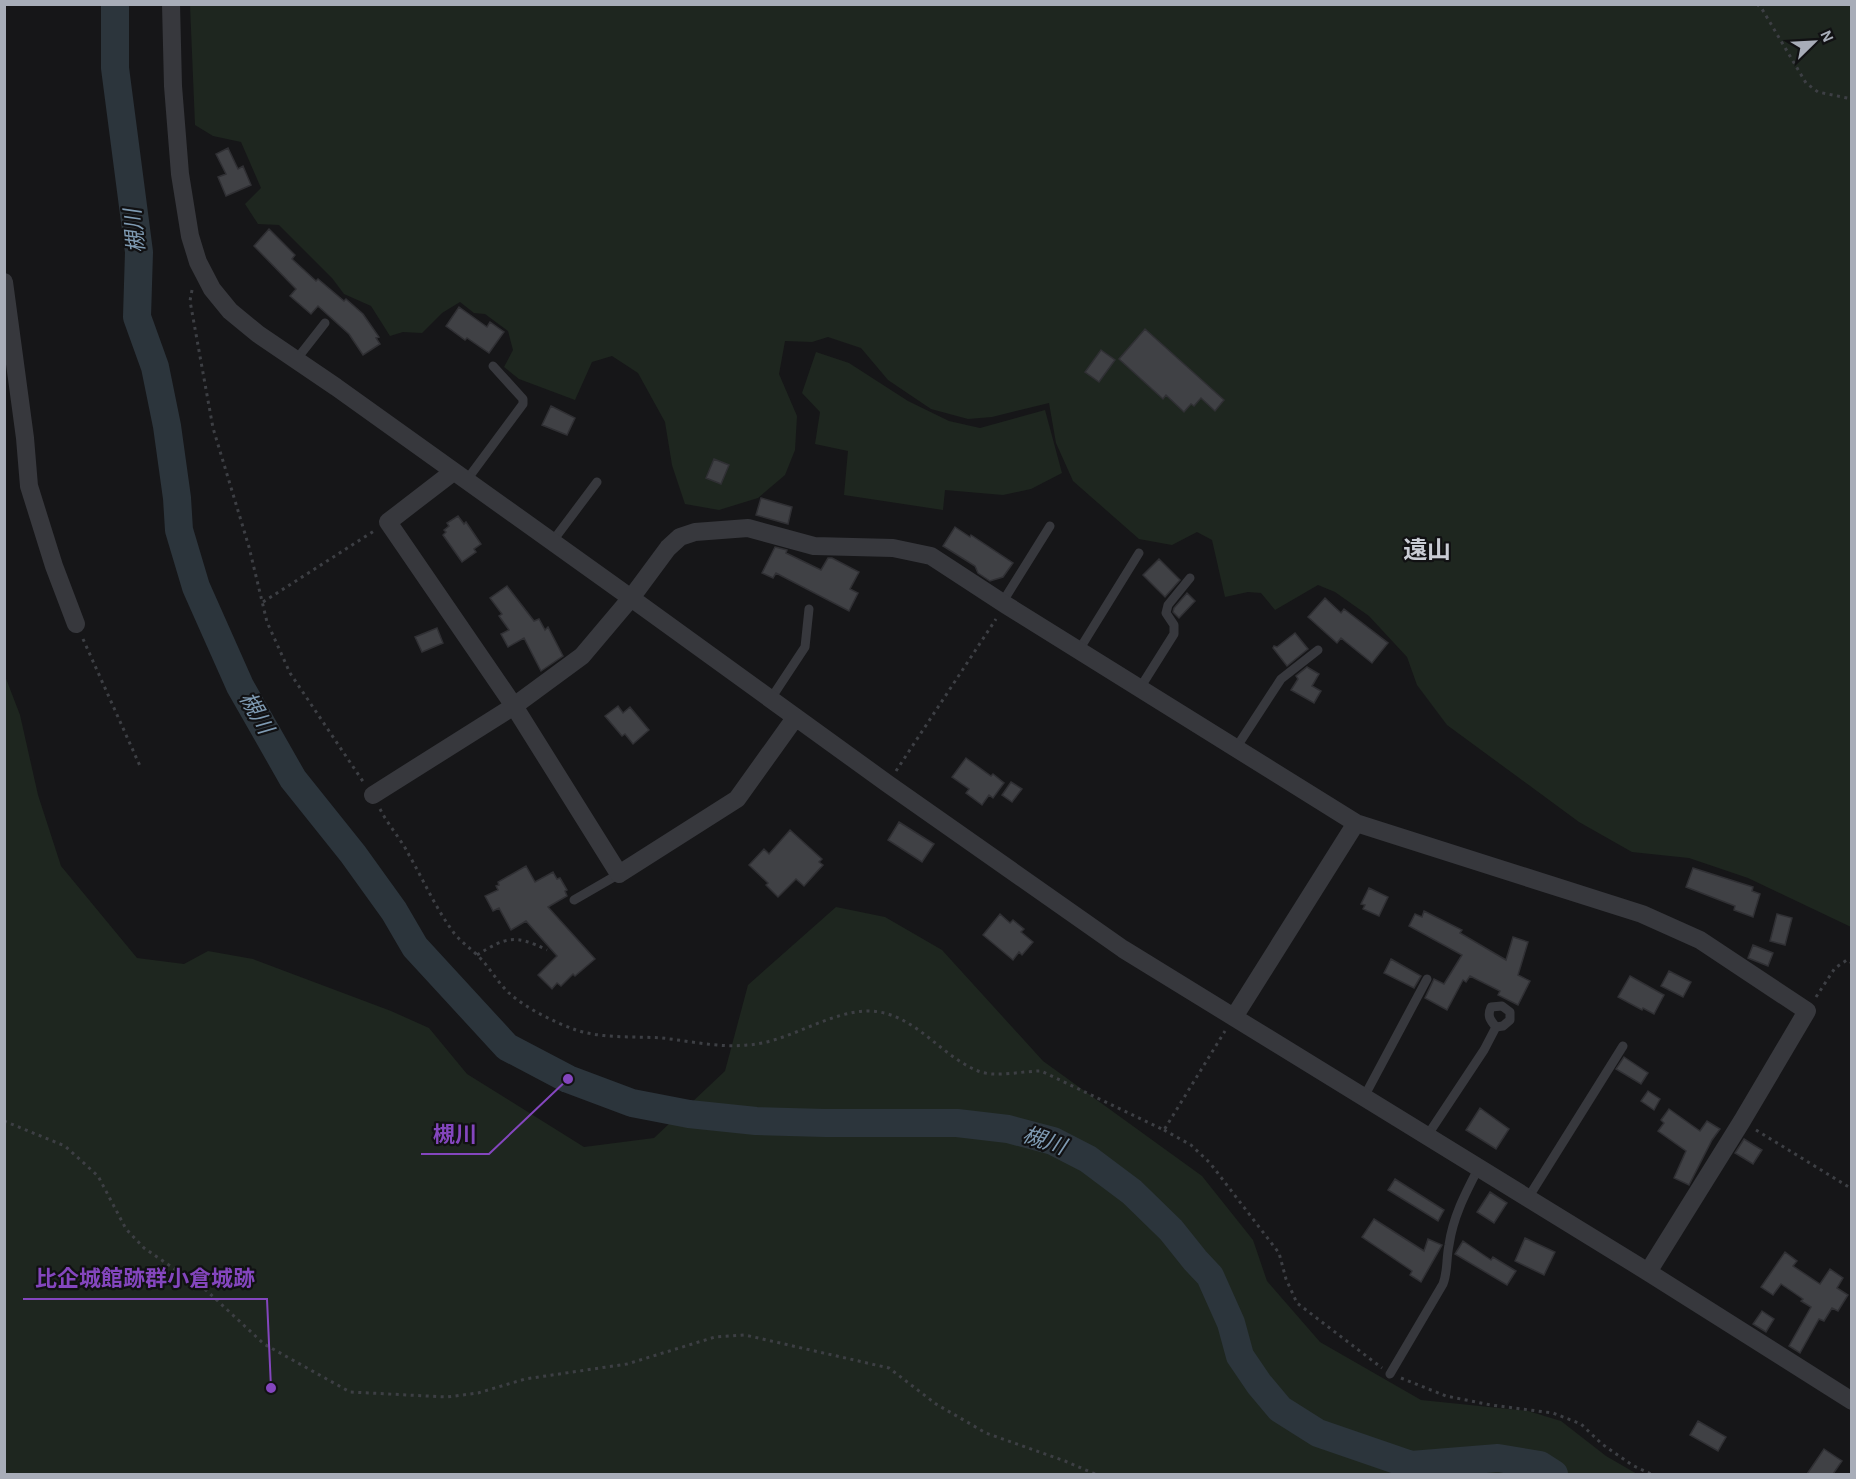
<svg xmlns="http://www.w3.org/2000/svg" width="1856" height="1479" viewBox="0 0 1856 1479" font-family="'Alegreya Sans','Noto Sans JP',sans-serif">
  <rect width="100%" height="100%" fill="#161618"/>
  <path fill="#1e261f" d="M 190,5 L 1851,5 L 1851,927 L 1748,878 L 1689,858 L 1632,852 L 1579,822 L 1447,725 L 1417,685 L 1407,657 L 1369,616 L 1335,592 L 1318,585 L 1275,610 L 1261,593 L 1248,592 L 1225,597 L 1212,540 L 1197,532 L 1172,545 L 1139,539 L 1073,481 L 1056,443 L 1049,403 L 992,417 L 968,419 L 931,409 L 888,380 L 861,348 L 828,337 L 812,342 L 785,341 L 779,374 L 797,416 L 795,450 L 785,475 L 758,498 L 719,510 L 685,504 L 672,465 L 665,422 L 638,373 L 612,356 L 592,362 L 575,400 L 519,379 L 504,367 L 513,350 L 508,331 L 485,314 L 474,313 L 460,302 L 442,313 L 422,333 L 403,332 L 390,336 L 371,306 L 344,294 L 332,278 L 279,225 L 258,224 L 245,204 L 261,188 L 241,142 L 213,136 L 195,125 Z
    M 816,352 L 849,363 L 908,401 L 949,421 L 980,428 L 1045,410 L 1062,473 L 1031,489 L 1003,495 L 945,490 L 943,510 L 844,495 L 848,451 L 815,444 L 820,412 L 802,393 Z
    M 5,676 L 20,715 L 38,795 L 61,866 L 137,958 L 184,964 L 208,951 L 253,959 L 391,1011 L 429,1028 L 467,1074 L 584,1147 L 654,1138 L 725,1071 L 748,985 L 836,907 L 885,917 L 942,950 L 1043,1061 L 1202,1176 L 1253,1240 L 1267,1281 L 1320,1342 L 1421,1400 L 1528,1411 L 1561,1421 L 1606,1456 L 1637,1474 L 5,1474 Z"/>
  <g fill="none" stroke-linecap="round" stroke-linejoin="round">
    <path stroke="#2c353c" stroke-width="28" d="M 115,4 L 115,68 L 139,252 L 137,317 L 155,367 L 167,426 L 177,498 L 179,530 L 196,587 L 240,686 L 293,779 L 353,854 L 394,911 L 415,947 L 507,1047 L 568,1079 L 632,1103 L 689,1114 L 756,1121 L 825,1123 L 957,1123 L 1008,1129 L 1053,1141 L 1088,1159 L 1132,1192 L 1171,1230 L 1195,1260 L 1210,1276 L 1231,1323 L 1240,1356 L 1259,1384 L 1280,1409 L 1318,1433 L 1411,1465 L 1498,1458 L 1540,1465 L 1554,1474"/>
  </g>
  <path fill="#404145" stroke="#303034" stroke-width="1.5" d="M 228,148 L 238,169 L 243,166 L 251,185 L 226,196 L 218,177 L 226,174 L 216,154 Z
    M 269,229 L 295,255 L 292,259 L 316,281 L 318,279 L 344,301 L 346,299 L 363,314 L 379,337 L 376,338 L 380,344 L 363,355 L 349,334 L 318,306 L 311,314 L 290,296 L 296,289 L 254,246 Z
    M 459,307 L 487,327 L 490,322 L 504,332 L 489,353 L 467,338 L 465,340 L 446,326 Z
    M 1145,329 L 1224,400 L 1215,411 L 1201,398 L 1194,406 L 1191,404 L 1184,412 L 1166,395 L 1163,399 L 1119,359 Z
    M 1101,350 L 1115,360 L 1099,382 L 1085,372 Z
    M 551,406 L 575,418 L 567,435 L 542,425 Z
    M 714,459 L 729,465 L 721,484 L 706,478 Z
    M 761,498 L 792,507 L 788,524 L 756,515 Z
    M 458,516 L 464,524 L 466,522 L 481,544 L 474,549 L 476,552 L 462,562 L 443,535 L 446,532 L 444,530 L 449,526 L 447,523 Z
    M 955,527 L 970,537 L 971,535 L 1013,563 L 1003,577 L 990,581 L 978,573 L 975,566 L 943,546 Z
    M 775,547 L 787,550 L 786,553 L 821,570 L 828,558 L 832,558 L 859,572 L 850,589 L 858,593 L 849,611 L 776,573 L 773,578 L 762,573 Z
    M 1159,559 L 1180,580 L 1165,597 L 1143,575 Z
    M 507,586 L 534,621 L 539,619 L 545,630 L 548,627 L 563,656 L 541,671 L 524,638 L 508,647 L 501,634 L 509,630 L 499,616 L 502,614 L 490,598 Z
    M 1187,593 L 1195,601 L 1179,618 L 1173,612 L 1174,608 Z
    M 1325,598 L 1341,613 L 1344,609 L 1388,643 L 1372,663 L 1341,638 L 1337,643 L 1308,617 Z
    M 437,628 L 443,643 L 422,652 L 415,637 Z
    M 1295,633 L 1308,649 L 1287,666 L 1273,648 L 1274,646 L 1277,647 Z
    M 1307,667 L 1319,674 L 1312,686 L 1321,691 L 1314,703 L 1291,690 L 1298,679 L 1296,676 Z
    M 618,706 L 623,713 L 630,707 L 649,730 L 633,744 L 625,734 L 622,736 L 605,716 Z
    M 966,758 L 991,776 L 993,774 L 1004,783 L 993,798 L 989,795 L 982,805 L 966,793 L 969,789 L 952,777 Z
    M 1011,782 L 1022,789 L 1012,802 L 1002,795 Z
    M 899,822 L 934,844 L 922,862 L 888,840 Z
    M 790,830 L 822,859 L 819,862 L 823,865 L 804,886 L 796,879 L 778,897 L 766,885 L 768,883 L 749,865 L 764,849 L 769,854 Z
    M 526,866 L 535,882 L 553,872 L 557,879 L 560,878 L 567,890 L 565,891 L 567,896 L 548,907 L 595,959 L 575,976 L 573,974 L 561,986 L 557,983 L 552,989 L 538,975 L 557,956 L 526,921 L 511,930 L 499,908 L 493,911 L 485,896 L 498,890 L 496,886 L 499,885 L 498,882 Z
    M 1693,868 L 1753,887 L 1752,891 L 1760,894 L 1753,917 L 1734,910 L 1735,906 L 1686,887 Z
    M 1369,888 L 1388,897 L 1379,916 L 1363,909 L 1365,905 L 1361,904 Z
    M 1424,911 L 1462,930 L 1460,933 L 1506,960 L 1513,937 L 1528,942 L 1518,975 L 1530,981 L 1518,1005 L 1498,995 L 1500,991 L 1470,976 L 1466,982 L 1463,980 L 1447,1010 L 1425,998 L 1434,979 L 1444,984 L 1462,955 L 1409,926 L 1415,914 L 1422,917 Z
    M 1000,914 L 1010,923 L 1013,920 L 1024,929 L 1021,932 L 1033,942 L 1022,955 L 1019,952 L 1013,960 L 983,935 Z
    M 1777,914 L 1792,918 L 1785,945 L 1770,941 Z
    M 1753,945 L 1773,953 L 1768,966 L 1748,958 Z
    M 1391,959 L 1421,976 L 1414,988 L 1384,973 Z
    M 1669,971 L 1691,982 L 1683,997 L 1661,986 Z
    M 1630,976 L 1664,995 L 1654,1014 L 1643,1008 L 1642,1010 L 1618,997 Z
    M 1624,1057 L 1648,1073 L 1641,1084 L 1616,1069 Z
    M 1648,1091 L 1660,1099 L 1654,1110 L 1641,1101 Z
    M 1480,1108 L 1509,1129 L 1496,1149 L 1466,1130 Z
    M 1669,1109 L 1700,1131 L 1707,1121 L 1720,1129 L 1712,1140 L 1689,1185 L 1674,1178 L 1686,1151 L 1658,1131 L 1664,1123 L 1661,1120 Z
    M 1744,1139 L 1762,1150 L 1753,1164 L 1735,1153 Z
    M 1395,1179 L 1444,1210 L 1438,1221 L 1388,1190 Z
    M 1490,1192 L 1507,1203 L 1494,1223 L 1477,1212 Z
    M 1374,1219 L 1424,1251 L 1428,1239 L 1442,1245 L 1421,1282 L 1410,1275 L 1412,1271 L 1362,1237 Z
    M 1525,1238 L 1555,1252 L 1544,1275 L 1515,1261 Z
    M 1463,1241 L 1491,1260 L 1493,1257 L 1516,1271 L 1507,1285 L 1455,1254 Z
    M 1785,1252 L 1797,1261 L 1793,1266 L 1820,1284 L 1830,1269 L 1843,1278 L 1837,1288 L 1848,1295 L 1838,1311 L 1832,1308 L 1824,1321 L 1819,1319 L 1800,1353 L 1789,1346 L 1811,1307 L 1801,1301 L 1803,1299 L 1781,1284 L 1773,1295 L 1761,1287 Z
    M 1762,1311 L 1774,1319 L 1766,1332 L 1753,1324 Z
    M 1698,1421 L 1726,1437 L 1718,1451 L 1690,1435 Z
    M 1824,1449 L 1842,1461 L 1833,1474 L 1807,1474 Z"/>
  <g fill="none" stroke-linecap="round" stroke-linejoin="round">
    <path stroke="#3d3f44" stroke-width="3" stroke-dasharray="3 4.5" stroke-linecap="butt" d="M 1757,4 L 1762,9 L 1806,83 L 1818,92 L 1852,99
      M 192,290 L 190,301 L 213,428 L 249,547 L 267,622 L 290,673 L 364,783
      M 263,602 L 374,531
      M 83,639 L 140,766
      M 896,771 L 996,619
      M 380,809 C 388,825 401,839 409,855 C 424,881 436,909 454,933 C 461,942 469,947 477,955 C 489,966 497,982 509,993 C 527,1009 554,1022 576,1030 C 604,1039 634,1036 662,1038 C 690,1041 719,1048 747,1045 C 788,1043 828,1011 869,1011 C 914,1012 939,1055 978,1071 C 995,1078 1021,1071 1041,1071 L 1164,1130 L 1225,1031
      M 477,955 C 506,937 515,934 547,950
      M 1816,997 L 1835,968 L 1847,960 L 1852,963
      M 4,1121 L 65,1146 L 98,1176 L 126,1229 L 144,1248 L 207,1291 L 264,1344 L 350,1392 L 447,1397 L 478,1393 L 525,1379 L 627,1364 L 715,1337 L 745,1335 L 889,1368 L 936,1404 L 986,1433 L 1065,1461 L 1095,1474
      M 1164,1130 L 1191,1145 L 1210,1163 L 1279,1253 L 1286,1279 L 1297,1303 L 1382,1368
      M 1756,1130 L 1852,1189
      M 1401,1378 L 1446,1396 L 1491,1405 L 1553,1413 L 1581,1424 L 1602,1444 L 1632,1465 L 1651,1474"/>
    <path stroke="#37383d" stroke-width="9" d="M 296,360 L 325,323
      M 466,481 L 523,404 L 523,399 L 493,366
      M 552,542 L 597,482
      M 1002,603 L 1050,526
      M 1079,650 L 1139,553
      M 1140,688 L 1174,634 L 1174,625 L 1166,613 L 1168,605 L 1190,578
      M 770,700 L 805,647 L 809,609
      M 1236,748 L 1281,679 L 1318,650
      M 574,900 L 619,874
      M 1364,1097 L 1427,979
      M 1427,1136 L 1484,1050 L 1496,1027 L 1503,1026 L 1510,1020 L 1510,1012 L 1502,1006 L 1491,1007 C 1487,1016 1490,1020 1496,1027
      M 1528,1198 L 1623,1046
      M 1390,1374 L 1443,1284 C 1448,1271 1446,1259 1449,1245 C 1453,1217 1465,1194 1478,1169"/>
    <path stroke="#37383d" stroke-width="18" d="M 171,4 L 173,86 L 180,174 L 190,236 L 198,262 L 212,289 L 230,311 L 258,334 L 336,387 L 631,598 L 888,784 L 1123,949 L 1648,1272 L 1852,1401
      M 4,282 L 25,438 L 29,486 L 54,566 L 76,624
      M 453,472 L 388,522 L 514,706 L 619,874 L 737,799 L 795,718
      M 373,795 L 514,706 L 582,656 L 631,598 L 668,548 L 680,537 L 695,532 L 748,528 L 814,546 L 893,548 L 931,556 L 1006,605 L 1356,823 L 1642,914 L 1700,940 L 1807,1011 L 1742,1121 L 1648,1272
      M 1234,1017 L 1356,823"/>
  </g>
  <g text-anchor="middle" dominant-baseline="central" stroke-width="4.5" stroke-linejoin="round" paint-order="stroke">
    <g font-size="22" font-style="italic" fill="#7f9bb3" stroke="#111113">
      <text transform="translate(135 231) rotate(-96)">槻川</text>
      <text transform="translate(256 713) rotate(60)">槻川</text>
      <text transform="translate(1044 1141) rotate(19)">槻川</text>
    </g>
    <g font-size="24" font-weight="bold" fill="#c9ccd4" stroke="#111113">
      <text x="1427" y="551">遠山</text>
    </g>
  </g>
  <path fill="none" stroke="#8446be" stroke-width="2" d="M568 1079L489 1154H421M271 1388L267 1299H23"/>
  <g fill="#8446be" stroke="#111113" stroke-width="2">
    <circle cx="568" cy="1079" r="6"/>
    <circle cx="271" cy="1388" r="6"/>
  </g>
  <g font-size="22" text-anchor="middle" font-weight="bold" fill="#8446be" stroke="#111113" stroke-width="4.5" stroke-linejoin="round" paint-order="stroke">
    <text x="455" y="1142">槻川</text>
    <text x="145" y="1286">比企城館跡群小倉城跡</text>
  </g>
  <rect width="1856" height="1479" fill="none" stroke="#a8adb8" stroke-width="12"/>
  <g transform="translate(1814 42) rotate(66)" stroke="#111113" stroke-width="4.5" paint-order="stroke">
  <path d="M0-4.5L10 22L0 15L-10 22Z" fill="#a8adb8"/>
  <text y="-9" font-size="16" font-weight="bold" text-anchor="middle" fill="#a8adb8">N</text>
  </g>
</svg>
